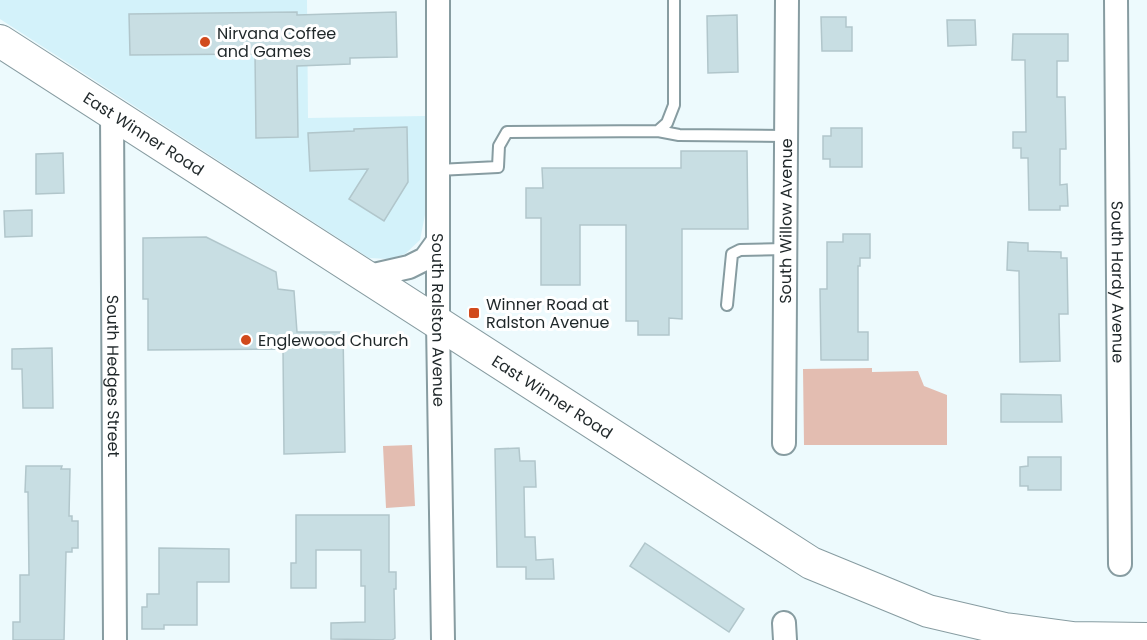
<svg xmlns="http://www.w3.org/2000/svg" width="1147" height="640" viewBox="0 0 1147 640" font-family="Poppins,sans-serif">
  <rect width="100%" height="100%" fill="#edfafd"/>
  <path fill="#d3f2fa" d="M 0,0 L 307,0 L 308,118 L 425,116 L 425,215 L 420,240 L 405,254 L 389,259 L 369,258 L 0,19 Z"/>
  <path fill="#e3bdb1" d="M 872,368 L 872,372 L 918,371 L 924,386 L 947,395 L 947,445 L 804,445 L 803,369 Z
    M 412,445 L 415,506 L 386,508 L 383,446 Z"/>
  <path fill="#c8dee3" stroke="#b1c6cb" stroke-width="1.5" d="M 297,12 L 297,15 L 396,12 L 397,57 L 350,58 L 350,64 L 297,66 L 298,137 L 256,138 L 255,54 L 130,55 L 129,14 Z
    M 737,15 L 738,72 L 708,73 L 707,16 Z
    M 821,17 L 846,17 L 846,27 L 852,27 L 852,51 L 822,51 Z
    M 947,20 L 975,20 L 976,45 L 948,46 Z
    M 1013,34 L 1068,34 L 1068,61 L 1057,61 L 1057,97 L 1065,97 L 1066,149 L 1060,149 L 1060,185 L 1067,184 L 1068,206 L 1060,206 L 1060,210 L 1029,210 L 1028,158 L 1021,158 L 1021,148 L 1013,148 L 1013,132 L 1026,132 L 1025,60 L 1012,60 Z
    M 407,127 L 408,182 L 384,221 L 349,199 L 368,169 L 310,171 L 308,133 L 354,131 L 354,129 Z
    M 831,128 L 862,128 L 862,167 L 830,167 L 830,159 L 823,159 L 823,136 L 831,136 Z
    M 681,151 L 747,151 L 748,229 L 682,229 L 682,319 L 669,318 L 669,335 L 638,335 L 638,321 L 626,321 L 626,225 L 580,225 L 580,285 L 541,285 L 541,218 L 526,218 L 526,188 L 543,188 L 542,168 L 681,168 Z
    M 63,153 L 64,193 L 36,194 L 36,154 Z
    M 32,210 L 32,236 L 5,237 L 4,211 Z
    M 843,234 L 870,234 L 870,258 L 860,258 L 860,266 L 858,266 L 858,332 L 868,332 L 868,360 L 821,360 L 820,289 L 827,289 L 827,242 L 843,242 Z
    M 206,237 L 276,272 L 278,289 L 294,291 L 297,332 L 343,332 L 345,452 L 284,454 L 283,349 L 148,350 L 148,299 L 143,299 L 143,238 Z
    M 1008,242 L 1028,243 L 1028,251 L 1061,252 L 1061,258 L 1067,258 L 1068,314 L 1059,314 L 1060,361 L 1020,362 L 1019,271 L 1007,270 Z
    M 52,348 L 53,408 L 23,408 L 22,369 L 12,369 L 12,349 Z
    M 1001,394 L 1061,395 L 1062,422 L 1001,422 Z
    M 519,448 L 520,461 L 535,461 L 536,487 L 524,487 L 525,537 L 535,537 L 536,560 L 553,559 L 554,579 L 526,579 L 526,567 L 497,567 L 495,449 Z
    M 1028,457 L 1061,457 L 1061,490 L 1028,490 L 1028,486 L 1020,486 L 1020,467 L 1028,466 Z
    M 26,466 L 62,466 L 61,469 L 70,469 L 69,516 L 72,516 L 72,521 L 78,521 L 78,548 L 72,548 L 72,552 L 66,552 L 64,640 L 13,640 L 13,622 L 20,622 L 20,575 L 29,575 L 28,492 L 25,492 Z
    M 296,515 L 389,515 L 389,572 L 396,572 L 396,589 L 394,589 L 395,638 L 392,640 L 331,639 L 331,623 L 365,622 L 365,586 L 361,586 L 361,550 L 316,550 L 316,588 L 291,588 L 291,563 L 296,563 Z
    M 645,543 L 744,609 L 729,632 L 630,566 Z
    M 159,548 L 229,549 L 229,582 L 197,582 L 197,625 L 164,625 L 164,629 L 142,629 L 142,607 L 147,607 L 147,594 L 159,594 Z"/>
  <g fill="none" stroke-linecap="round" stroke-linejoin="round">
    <defs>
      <path id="lane" d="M 658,131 L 679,135 L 786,136
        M 438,170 L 498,167 L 499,146 L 507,132 L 658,131 L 667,123 L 674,105 L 674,0
        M 727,305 L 732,254 L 740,250 L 786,249"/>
      <g id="street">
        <path id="s1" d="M 438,0 L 438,323 L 443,640"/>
        <path id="s2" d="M 1116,0 L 1120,564"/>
        <path id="s3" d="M 112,114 L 115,640"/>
        <path d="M 365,277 L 409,267 L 425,259 L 438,241"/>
        <path id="s4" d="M 784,443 L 787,0"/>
        <path d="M 784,623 L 785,640"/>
      </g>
      <g id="secondary">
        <path id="s5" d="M 0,41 L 811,563 L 928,611 L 1005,629 L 1073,638 L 1147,639"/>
      </g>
    </defs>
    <use href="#lane" stroke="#879ca1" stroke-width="14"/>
    <use href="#street" stroke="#879ca1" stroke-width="26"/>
    <use href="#secondary" stroke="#879ca1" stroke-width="34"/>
    <use href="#lane" stroke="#fff" stroke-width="10"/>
    <use href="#street" stroke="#fff" stroke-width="22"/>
    <use href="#secondary" stroke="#fff" stroke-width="32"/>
  </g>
  <g fill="#d14a1c" stroke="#fff" stroke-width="2">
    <circle cx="205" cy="42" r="6"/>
    <rect x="468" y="307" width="12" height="12" rx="3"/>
    <circle cx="246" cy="340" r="6"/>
  </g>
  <g text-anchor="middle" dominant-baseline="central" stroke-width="6" stroke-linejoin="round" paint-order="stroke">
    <g font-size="16" fill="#1f2729" stroke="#fff" text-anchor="start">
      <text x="217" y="33">Nirvana Coffee<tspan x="217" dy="18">and Games</tspan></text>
      <text x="486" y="304">Winner Road at<tspan x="486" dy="18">Ralston Avenue</tspan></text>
      <text x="258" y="340">Englewood Church</text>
    </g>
    <g font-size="16" fill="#1f2729" stroke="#fff">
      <text stroke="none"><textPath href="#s5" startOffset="171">East Winner Road</textPath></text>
      <text stroke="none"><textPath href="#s4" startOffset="222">South Willow Avenue</textPath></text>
      <text stroke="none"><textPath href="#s2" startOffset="282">South Hardy Avenue</textPath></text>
      <text stroke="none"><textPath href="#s1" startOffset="320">South Ralston Avenue</textPath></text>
      <text stroke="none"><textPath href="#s3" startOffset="262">South Hedges Street</textPath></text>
      <text stroke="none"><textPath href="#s5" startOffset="657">East Winner Road</textPath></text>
    </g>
  </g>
</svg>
